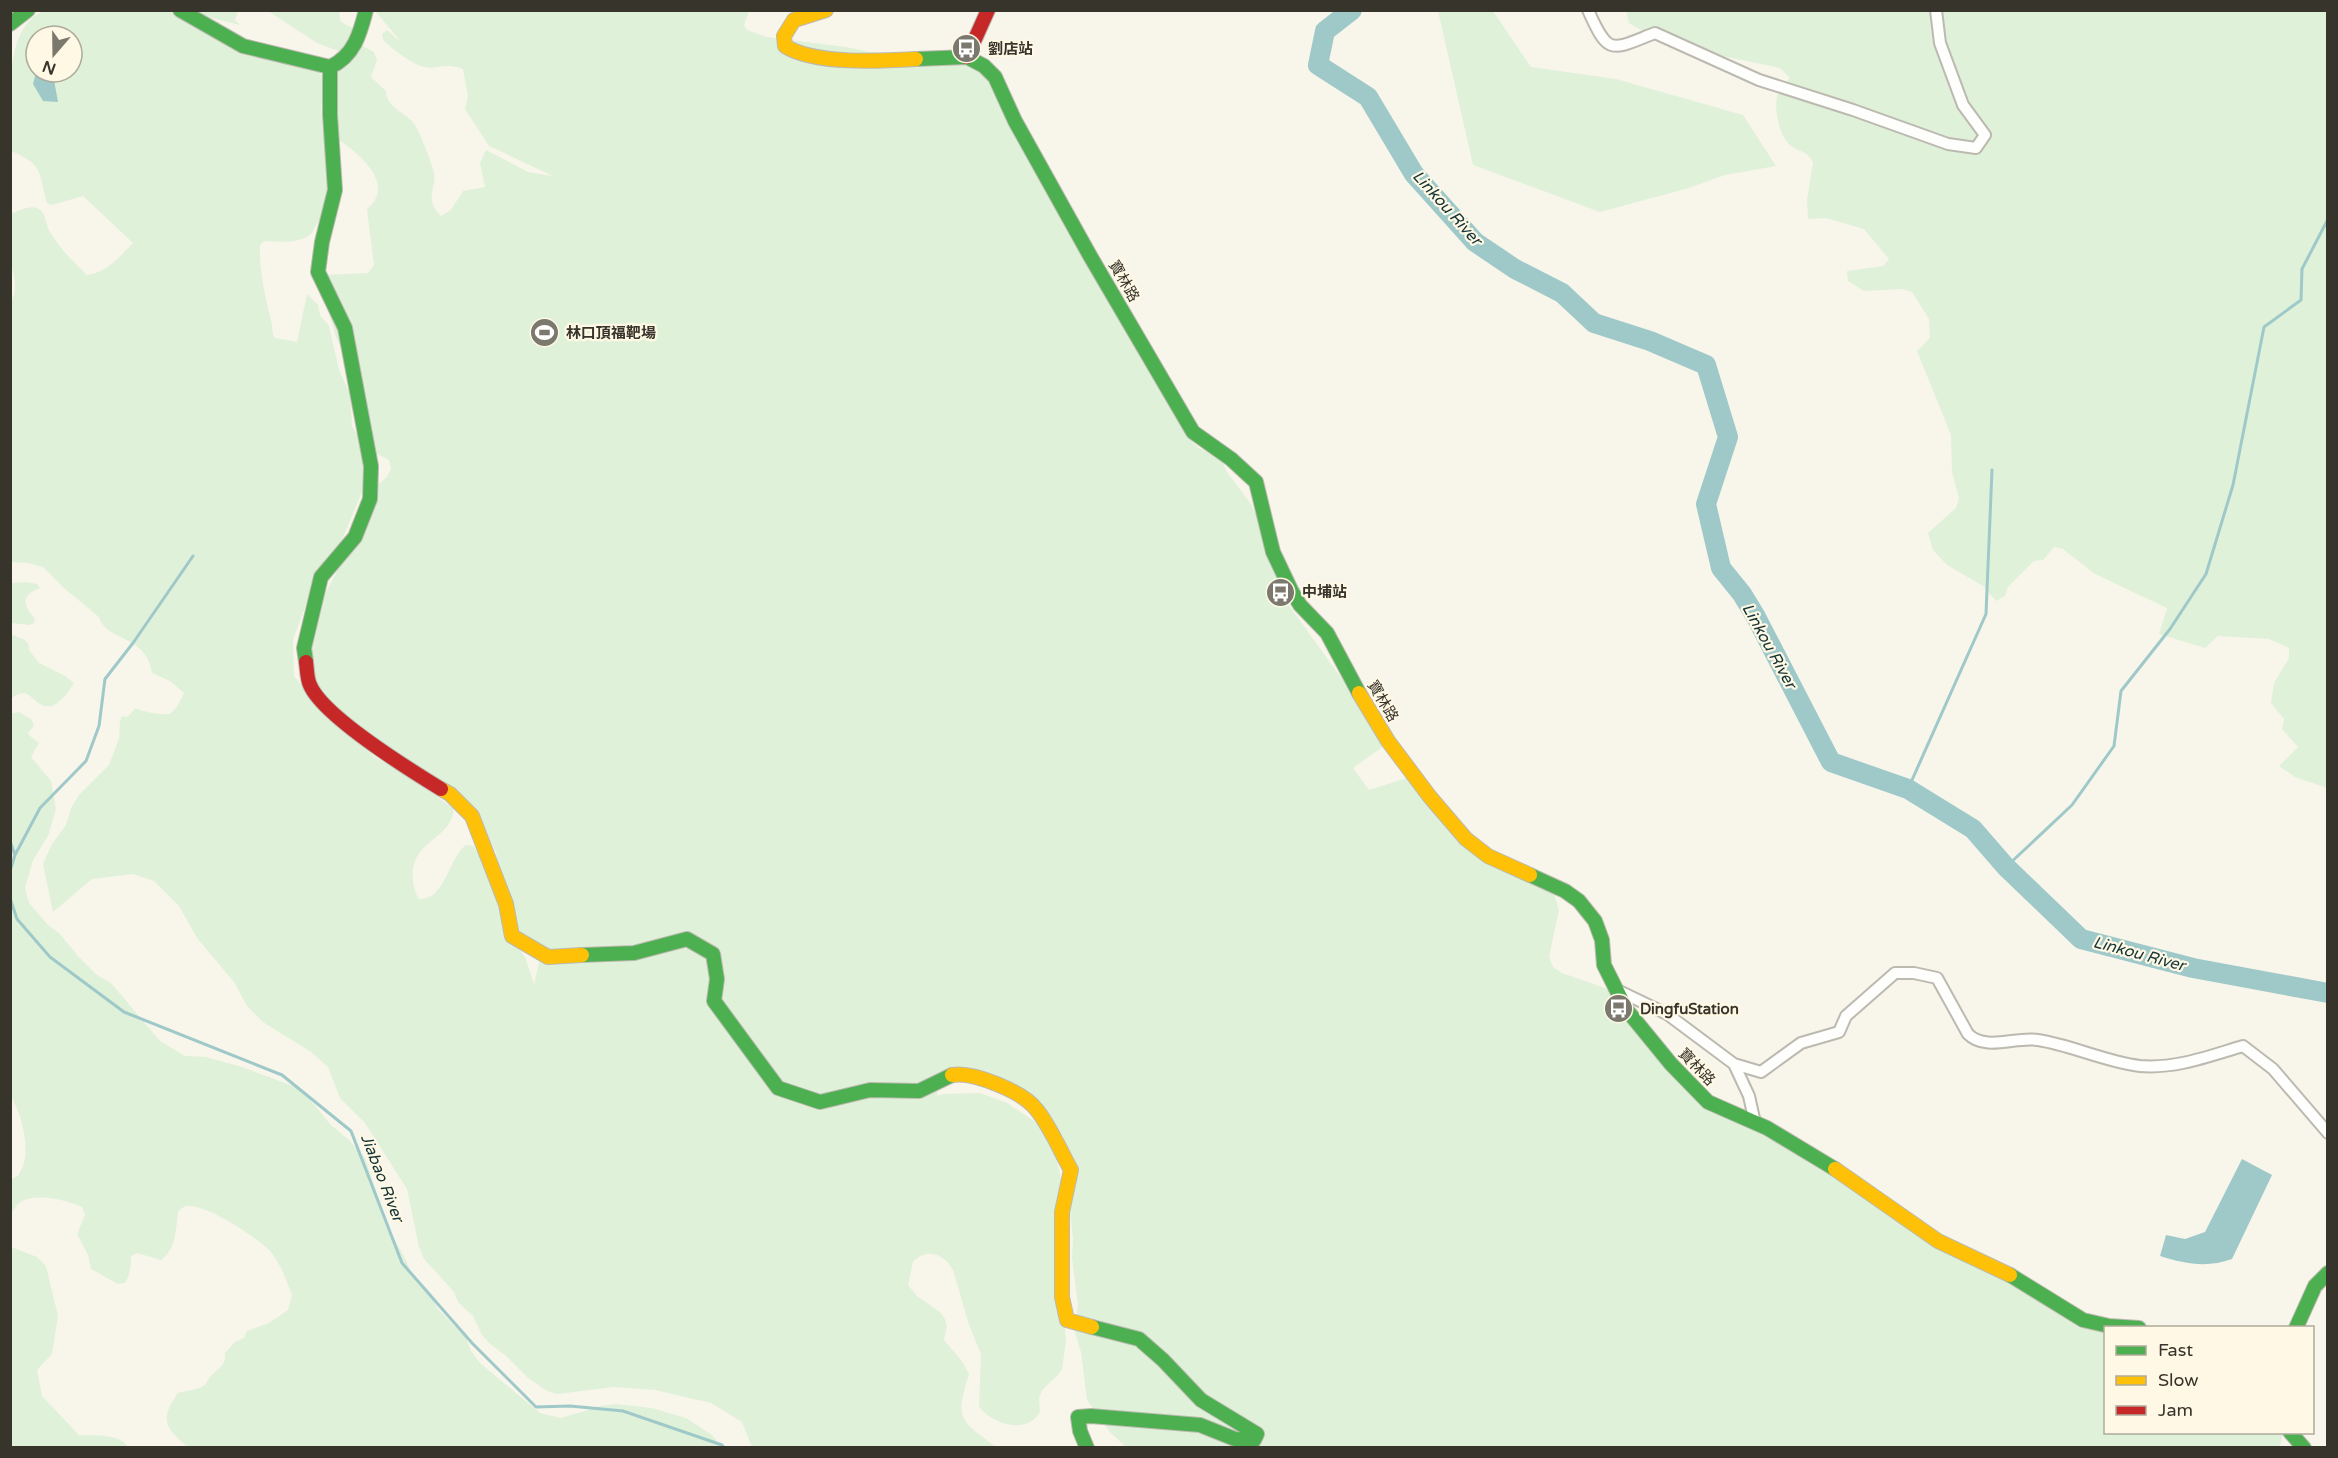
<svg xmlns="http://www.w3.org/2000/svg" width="2338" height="1458" viewBox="0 0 2338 1458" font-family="'Varela Round','Noto Sans TC',sans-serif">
  <rect width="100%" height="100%" fill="#f8f5eb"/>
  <path fill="#e0f1d9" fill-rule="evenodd" d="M 1626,10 L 2327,11 L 2327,788 L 2295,777 L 2279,766 L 2298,747 L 2282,729 L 2284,719 L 2271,703 L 2274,683 L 2289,658 L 2289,648 L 2269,639 L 2218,636 L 2205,648 L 2159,634 L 2167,608 L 2095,574 L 2063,549 L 2054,547 L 2043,560 L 2034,561 L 2008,587 L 2005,596 L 1996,601 L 1983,586 L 1947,565 L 1933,550 L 1928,533 L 1956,508 L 1959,498 L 1952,472 L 1951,435 L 1917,351 L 1930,338 L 1929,319 L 1912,292 L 1902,289 L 1864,291 L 1848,281 L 1847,271 L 1883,266 L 1889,259 L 1864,229 L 1826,218 L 1808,219 L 1807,200 L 1813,162 C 1806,150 1801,153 1791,146 C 1779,137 1773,107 1778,93 C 1780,88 1786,83 1790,78 L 1780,68 L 1665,44 L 1629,23 Z
    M 44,11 L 167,11 L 318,70 L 326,83 C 313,120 334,161 327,199 C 326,210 317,223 312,233 C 300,244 280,242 264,241 L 260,245 C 259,271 265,295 271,320 C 273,327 271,332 275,338 L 297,342 L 307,294 L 318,305 L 320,315 L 329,326 L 339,370 L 350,394 L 352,426 L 358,436 L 366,472 L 366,483 L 338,549 L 311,591 L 293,640 L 294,676 L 312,698 L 348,727 L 373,756 L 408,776 L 454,809 C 451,841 408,840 413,881 C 414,888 415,893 419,899 C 446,900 448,858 466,845 L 473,846 L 488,861 L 504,928 L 525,957 L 534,984 L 541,955 L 512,928 L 499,873 L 496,852 L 476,816 L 333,707 L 313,686 L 309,624 L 343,560 L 371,490 L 387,477 L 391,469 L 389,460 L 373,452 L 363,395 L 336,337 L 328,310 L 316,283 L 323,275 L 368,273 L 374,265 L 367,209 C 398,184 356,150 334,137 L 331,74 L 361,45 L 374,52 L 377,60 L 371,77 L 386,91 C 387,109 405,111 415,125 C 419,130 433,166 434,173 C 437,189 423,198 441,216 L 451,210 L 463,191 L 485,187 L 480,163 L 486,150 L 528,172 L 553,176 L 489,146 L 465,109 L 468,96 L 463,69 C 444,62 438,70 424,67 C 412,64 392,49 383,40 L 382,34 L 387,30 L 402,43 L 375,11 L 749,11 L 744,25 L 747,30 L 767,37 L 846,47 L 875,53 L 904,54 L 945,51 L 963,56 L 980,66 L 1009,108 L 1141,359 L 1192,442 L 1199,448 L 1217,456 L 1223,463 L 1227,472 L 1251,504 L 1272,548 L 1280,586 L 1288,604 L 1388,743 L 1353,768 L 1369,790 L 1416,775 L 1445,814 L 1477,837 L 1490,853 L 1551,884 L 1559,910 L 1549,957 L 1553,967 L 1562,973 L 1608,989 L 1706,1096 L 1760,1121 L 1932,1238 L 2106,1328 L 2106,1432 L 2283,1433 L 2280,1446 L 1126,1447 L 1110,1432 L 1087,1400 L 1081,1352 L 1075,1333 L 1078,1305 L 1072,1258 L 1073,1239 L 1070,1211 L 1072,1164 L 1063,1136 L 1039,1107 L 1017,1087 L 946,1076 L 938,1071 L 937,1096 L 944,1094 L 980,1093 L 1007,1103 L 1037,1123 L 1056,1155 L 1062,1184 L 1057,1229 L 1066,1341 L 1062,1369 L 1058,1375 L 1042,1390 L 1039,1398 L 1040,1412 C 1037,1416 1034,1420 1030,1422 C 1014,1431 988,1420 979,1406 L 981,1354 L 969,1325 L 953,1270 C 943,1253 927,1248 913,1262 L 908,1285 L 917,1296 L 940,1312 L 945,1319 L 947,1326 L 944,1340 L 962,1361 L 969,1374 C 955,1420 959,1419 996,1447 L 752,1447 L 742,1422 L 711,1403 L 655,1390 L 614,1387 L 557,1394 L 547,1391 L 528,1378 L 506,1356 L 489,1343 L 482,1335 L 473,1316 L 458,1302 L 454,1292 L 424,1259 L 419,1247 L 407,1189 L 365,1123 L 340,1098 L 328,1067 L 311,1052 L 263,1022 L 247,1006 L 234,982 L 197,938 L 179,906 L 154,881 L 133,874 L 92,879 L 53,912 L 43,864 L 52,844 L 66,825 L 71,808 L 79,795 L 109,765 L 119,739 L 120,721 L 122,716 L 128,717 L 135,708 C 145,712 160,715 170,714 L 177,707 L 184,693 L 170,681 L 152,673 C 147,634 106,642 99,617 L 64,588 L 43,567 L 28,563 L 11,562 L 10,304 C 19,287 14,280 11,263 C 8,248 11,230 11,214 C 19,211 28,205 37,208 C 46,211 46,226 50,232 C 60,249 74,262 87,275 C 108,272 119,257 133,243 L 83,196 L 52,205 L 47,203 C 38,171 44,165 11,151 C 11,114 0,27 44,11 ZM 36,36 L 72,36 L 72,72 L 36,72 Z
    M 192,11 L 238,11 L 235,20 L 240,25 L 204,16 Z
    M 268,11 L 341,11 L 339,15 L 341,22 L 354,29 L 346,54 L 317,43 Z
    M 1438,11 L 1493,11 L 1531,67 L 1616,79 L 1743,115 L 1776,166 L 1725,175 L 1689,188 L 1600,212 L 1473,165 Z
    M 26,582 L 37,584 L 40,588 C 19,596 24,605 35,619 L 34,623 L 29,625 L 11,623 L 11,583 Z
    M 11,634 L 25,640 L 29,645 L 29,650 L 39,663 L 65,676 L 74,683 C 67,694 55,713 40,704 C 35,701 30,694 24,693 C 19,693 15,696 11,698 Z
    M 19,712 L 32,720 L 34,726 L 28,733 L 31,737 L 39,743 L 31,757 L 51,781 L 56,809 L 48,836 L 33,860 L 25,888 L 29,903 L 48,925 L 59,933 L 78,956 L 97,975 L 111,983 L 160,1041 L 185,1056 L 206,1057 L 242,1067 L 293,1086 L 306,1095 L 330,1124 L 349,1140 L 365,1158 L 389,1229 L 407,1262 L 412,1275 L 428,1290 L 438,1309 L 466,1338 L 471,1351 L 480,1363 L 540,1413 L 561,1418 L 601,1406 L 616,1404 L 652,1408 L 686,1418 L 712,1435 L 722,1447 L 189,1448 C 165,1428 159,1420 178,1393 C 185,1391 195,1390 202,1387 C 207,1384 207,1380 211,1376 C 219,1367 226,1367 225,1353 L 235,1342 L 244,1338 L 247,1331 L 269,1323 L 288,1310 L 292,1295 C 286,1280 280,1261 268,1249 C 253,1235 210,1207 190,1206 C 185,1205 181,1209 178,1212 C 176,1228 176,1250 161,1260 L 137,1253 L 131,1256 C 131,1267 131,1273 125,1283 L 118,1284 L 91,1269 L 88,1255 L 77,1234 L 85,1215 L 82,1207 C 66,1200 35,1192 19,1203 C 15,1206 13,1211 11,1215 L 11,1179 L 18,1176 C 20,1172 23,1167 24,1163 C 29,1143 21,1112 10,1095 L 10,714 Z
    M 11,1247 L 37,1257 L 46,1266 L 58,1316 L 52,1354 L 37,1370 L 42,1396 L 79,1435 C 94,1436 119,1433 128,1447 L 11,1447 Z"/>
  <path fill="#9fc9c9" d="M 36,72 L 47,72 L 54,80 L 58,102 L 43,101 L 33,84 Z
    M 2242,1159 L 2272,1175 L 2232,1259 C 2207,1268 2185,1264 2160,1256 L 2166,1235 L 2185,1239 L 2205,1232 Z"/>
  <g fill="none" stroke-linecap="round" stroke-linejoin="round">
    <path stroke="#9fc9c9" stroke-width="3" d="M 1908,789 L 1986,614 L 1992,470
      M 10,841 L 15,855 L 10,871
      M 15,855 L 40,808 L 86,761 L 99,726 L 105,679 L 133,643 L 193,556
      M 2006,867 L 2072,805 L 2114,746 L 2121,691 L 2170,629 L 2206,574 L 2233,485 L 2264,327 L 2301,300 L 2302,269 L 2328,219
      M 10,898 L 17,919 L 50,957 L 124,1012 L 282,1075 L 351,1131 L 402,1263 L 472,1343 L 536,1407 L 570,1406 L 623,1411 L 722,1445 L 724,1448"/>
    <path stroke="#9fc9c9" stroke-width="20" d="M 1352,10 L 1325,31 L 1318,65 L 1368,97 L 1414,174 L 1475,242 L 1515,269 L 1562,293 L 1594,323 L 1650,341 L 1706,365 L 1728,437 L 1706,504 L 1721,568 L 1742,594 L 1756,617 L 1831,762 L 1908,789 L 1973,829 L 2006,867 L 2081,939 L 2193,968 L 2328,993"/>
    <defs>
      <path id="street" d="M 1588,10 C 1609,57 1611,50 1655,33 L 1759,80 L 1853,110 L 1948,144 L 1976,148 L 1985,135 L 1963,105 L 1940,43 L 1936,10
        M 1615,989 L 1667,1014 L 1734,1064 L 1761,1072 L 1801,1043 L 1839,1032 L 1846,1016 L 1895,973 L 1914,973 L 1937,978 L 1968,1034 C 1986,1052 2016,1036 2038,1040 C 2071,1045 2106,1062 2140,1066 C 2176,1069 2209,1056 2243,1046 L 2273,1069 L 2328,1133
        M 1734,1064 L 1749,1096 L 1755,1123"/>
      <path id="fast" d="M 180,10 L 243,46 L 330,67 C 354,56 360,34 366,10
        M 10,24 L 28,10
        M 916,59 L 967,57 L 984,66 L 995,77 L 1015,121 L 1089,254 L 1193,432 L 1231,459 L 1256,482 L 1273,552 L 1291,590 L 1300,605 L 1327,633 L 1359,693
        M 306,662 L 304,648 L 321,577 L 355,537 L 370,499 L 371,466 L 345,328 L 318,272 L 322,242 L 335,190 L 330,115 L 330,67
        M 1530,875 L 1565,891 L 1579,901 L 1595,921 L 1602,940 L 1604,965 L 1626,1009 L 1671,1064 L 1708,1102 L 1767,1128 L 1835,1169
        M 582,955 L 634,953 L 687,939 L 713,954 L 717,979 L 714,1001 L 778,1088 L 820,1102 L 870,1090 L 919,1091 L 952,1075
        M 2010,1275 L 2083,1320 L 2109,1326 L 2139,1328
        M 2296,1328 L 2315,1286 L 2328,1273
        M 2290,1432 L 2304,1448
        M 1087,1448 L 1080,1431 L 1078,1417 L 1091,1416 L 1200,1425 L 1235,1439 L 1254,1440 L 1257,1434 L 1201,1400 L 1163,1360 L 1139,1339 L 1092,1327"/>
      <path id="slow" d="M 826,10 L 794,20 L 784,36 L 785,46 C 814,65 882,61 916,59
        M 1359,693 L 1388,741 L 1430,797 L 1466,839 L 1488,856 L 1530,875
        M 441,789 L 450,794 L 472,816 L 506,904 L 512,936 L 548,957 L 582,955
        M 952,1075 C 973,1071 1023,1092 1036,1109 C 1049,1124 1061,1152 1071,1170 L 1062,1212 L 1062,1297 L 1067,1320 L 1092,1327
        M 1835,1169 L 1938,1241 L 2010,1275"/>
      <path id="jam" d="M 967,57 L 988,10
        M 306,662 C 307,669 307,679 310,685 C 323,716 410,770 441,789"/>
    </defs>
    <use href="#street" stroke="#bcb9b1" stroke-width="14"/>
    <use href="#fast" stroke="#bcb9b1" stroke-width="16"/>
    <use href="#slow" stroke="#bcb9b1" stroke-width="16"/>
    <use href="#jam" stroke="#bcb9b1" stroke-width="16"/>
    <use href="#street" stroke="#fefefc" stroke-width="10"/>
    <use href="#fast" stroke="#4caf50" stroke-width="14"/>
    <use href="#slow" stroke="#ffc107" stroke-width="14"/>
    <use href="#jam" stroke="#c62828" stroke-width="14"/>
  </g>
  <defs>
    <symbol id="bus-disc" viewBox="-11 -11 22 22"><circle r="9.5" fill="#7b786e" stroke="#fef8e5"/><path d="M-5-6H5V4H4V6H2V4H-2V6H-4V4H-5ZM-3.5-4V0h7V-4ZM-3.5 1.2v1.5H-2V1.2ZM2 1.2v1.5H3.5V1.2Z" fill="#fff"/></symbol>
    <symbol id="stadium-disc" viewBox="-11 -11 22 22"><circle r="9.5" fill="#7b786e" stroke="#fef8e5"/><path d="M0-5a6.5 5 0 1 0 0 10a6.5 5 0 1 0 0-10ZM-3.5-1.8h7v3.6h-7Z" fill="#fff"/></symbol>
  </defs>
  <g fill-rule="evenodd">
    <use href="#bus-disc" x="950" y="32" width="33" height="33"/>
    <use href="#stadium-disc" x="528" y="316" width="33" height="33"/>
    <use href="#bus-disc" x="1264" y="576" width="33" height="33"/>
    <use href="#bus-disc" x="1602" y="992" width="33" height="33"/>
  </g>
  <g text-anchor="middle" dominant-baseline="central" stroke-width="4.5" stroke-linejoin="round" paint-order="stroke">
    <g font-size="15" font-weight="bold" fill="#37342b" stroke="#fef8e5" text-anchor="start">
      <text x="988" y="49">劉店站</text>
      <text x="566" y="333">林口頂福靶場</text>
      <text x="1302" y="592">中埔站</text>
      <text x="1640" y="1009">DingfuStation</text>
    </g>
    <g font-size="15" fill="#37342b" stroke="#fef8e5">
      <text transform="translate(1124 281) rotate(60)">寶林路</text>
      <text transform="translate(1383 701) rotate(59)">寶林路</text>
      <text transform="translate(1697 1067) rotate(46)">寶林路</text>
    </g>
    <g font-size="16" font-style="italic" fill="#143437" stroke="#fef8e5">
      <text transform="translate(1447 208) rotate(48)">Linkou River</text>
      <text transform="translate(1769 646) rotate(61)">Linkou River</text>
      <text transform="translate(2139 954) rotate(15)">Linkou River</text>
      <text transform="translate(382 1178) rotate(69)">Jiabao River</text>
    </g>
  </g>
  <rect width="2338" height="1458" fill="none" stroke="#37342b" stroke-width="24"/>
  <rect x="2104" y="1326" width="210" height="108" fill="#fef8e5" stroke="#aeaa9b" stroke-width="1.5"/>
  <rect x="2116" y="1346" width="30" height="9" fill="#4caf50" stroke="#aeaa9b" stroke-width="1.5"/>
  <text x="2158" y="1356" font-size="18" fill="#37342b">Fast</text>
  <rect x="2116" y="1376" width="30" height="9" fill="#ffc107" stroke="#aeaa9b" stroke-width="1.5"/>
  <text x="2158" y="1386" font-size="18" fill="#37342b">Slow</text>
  <rect x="2116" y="1406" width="30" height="9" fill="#c62828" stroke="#aeaa9b" stroke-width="1.5"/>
  <text x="2158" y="1416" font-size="18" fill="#37342b">Jam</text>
  <g transform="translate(54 54) rotate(200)"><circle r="28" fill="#fef8e5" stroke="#aeaa9b" stroke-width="1.5"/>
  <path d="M0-4.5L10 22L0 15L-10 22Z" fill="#7b786e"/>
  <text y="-9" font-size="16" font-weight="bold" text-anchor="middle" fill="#37342b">N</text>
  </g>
</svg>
